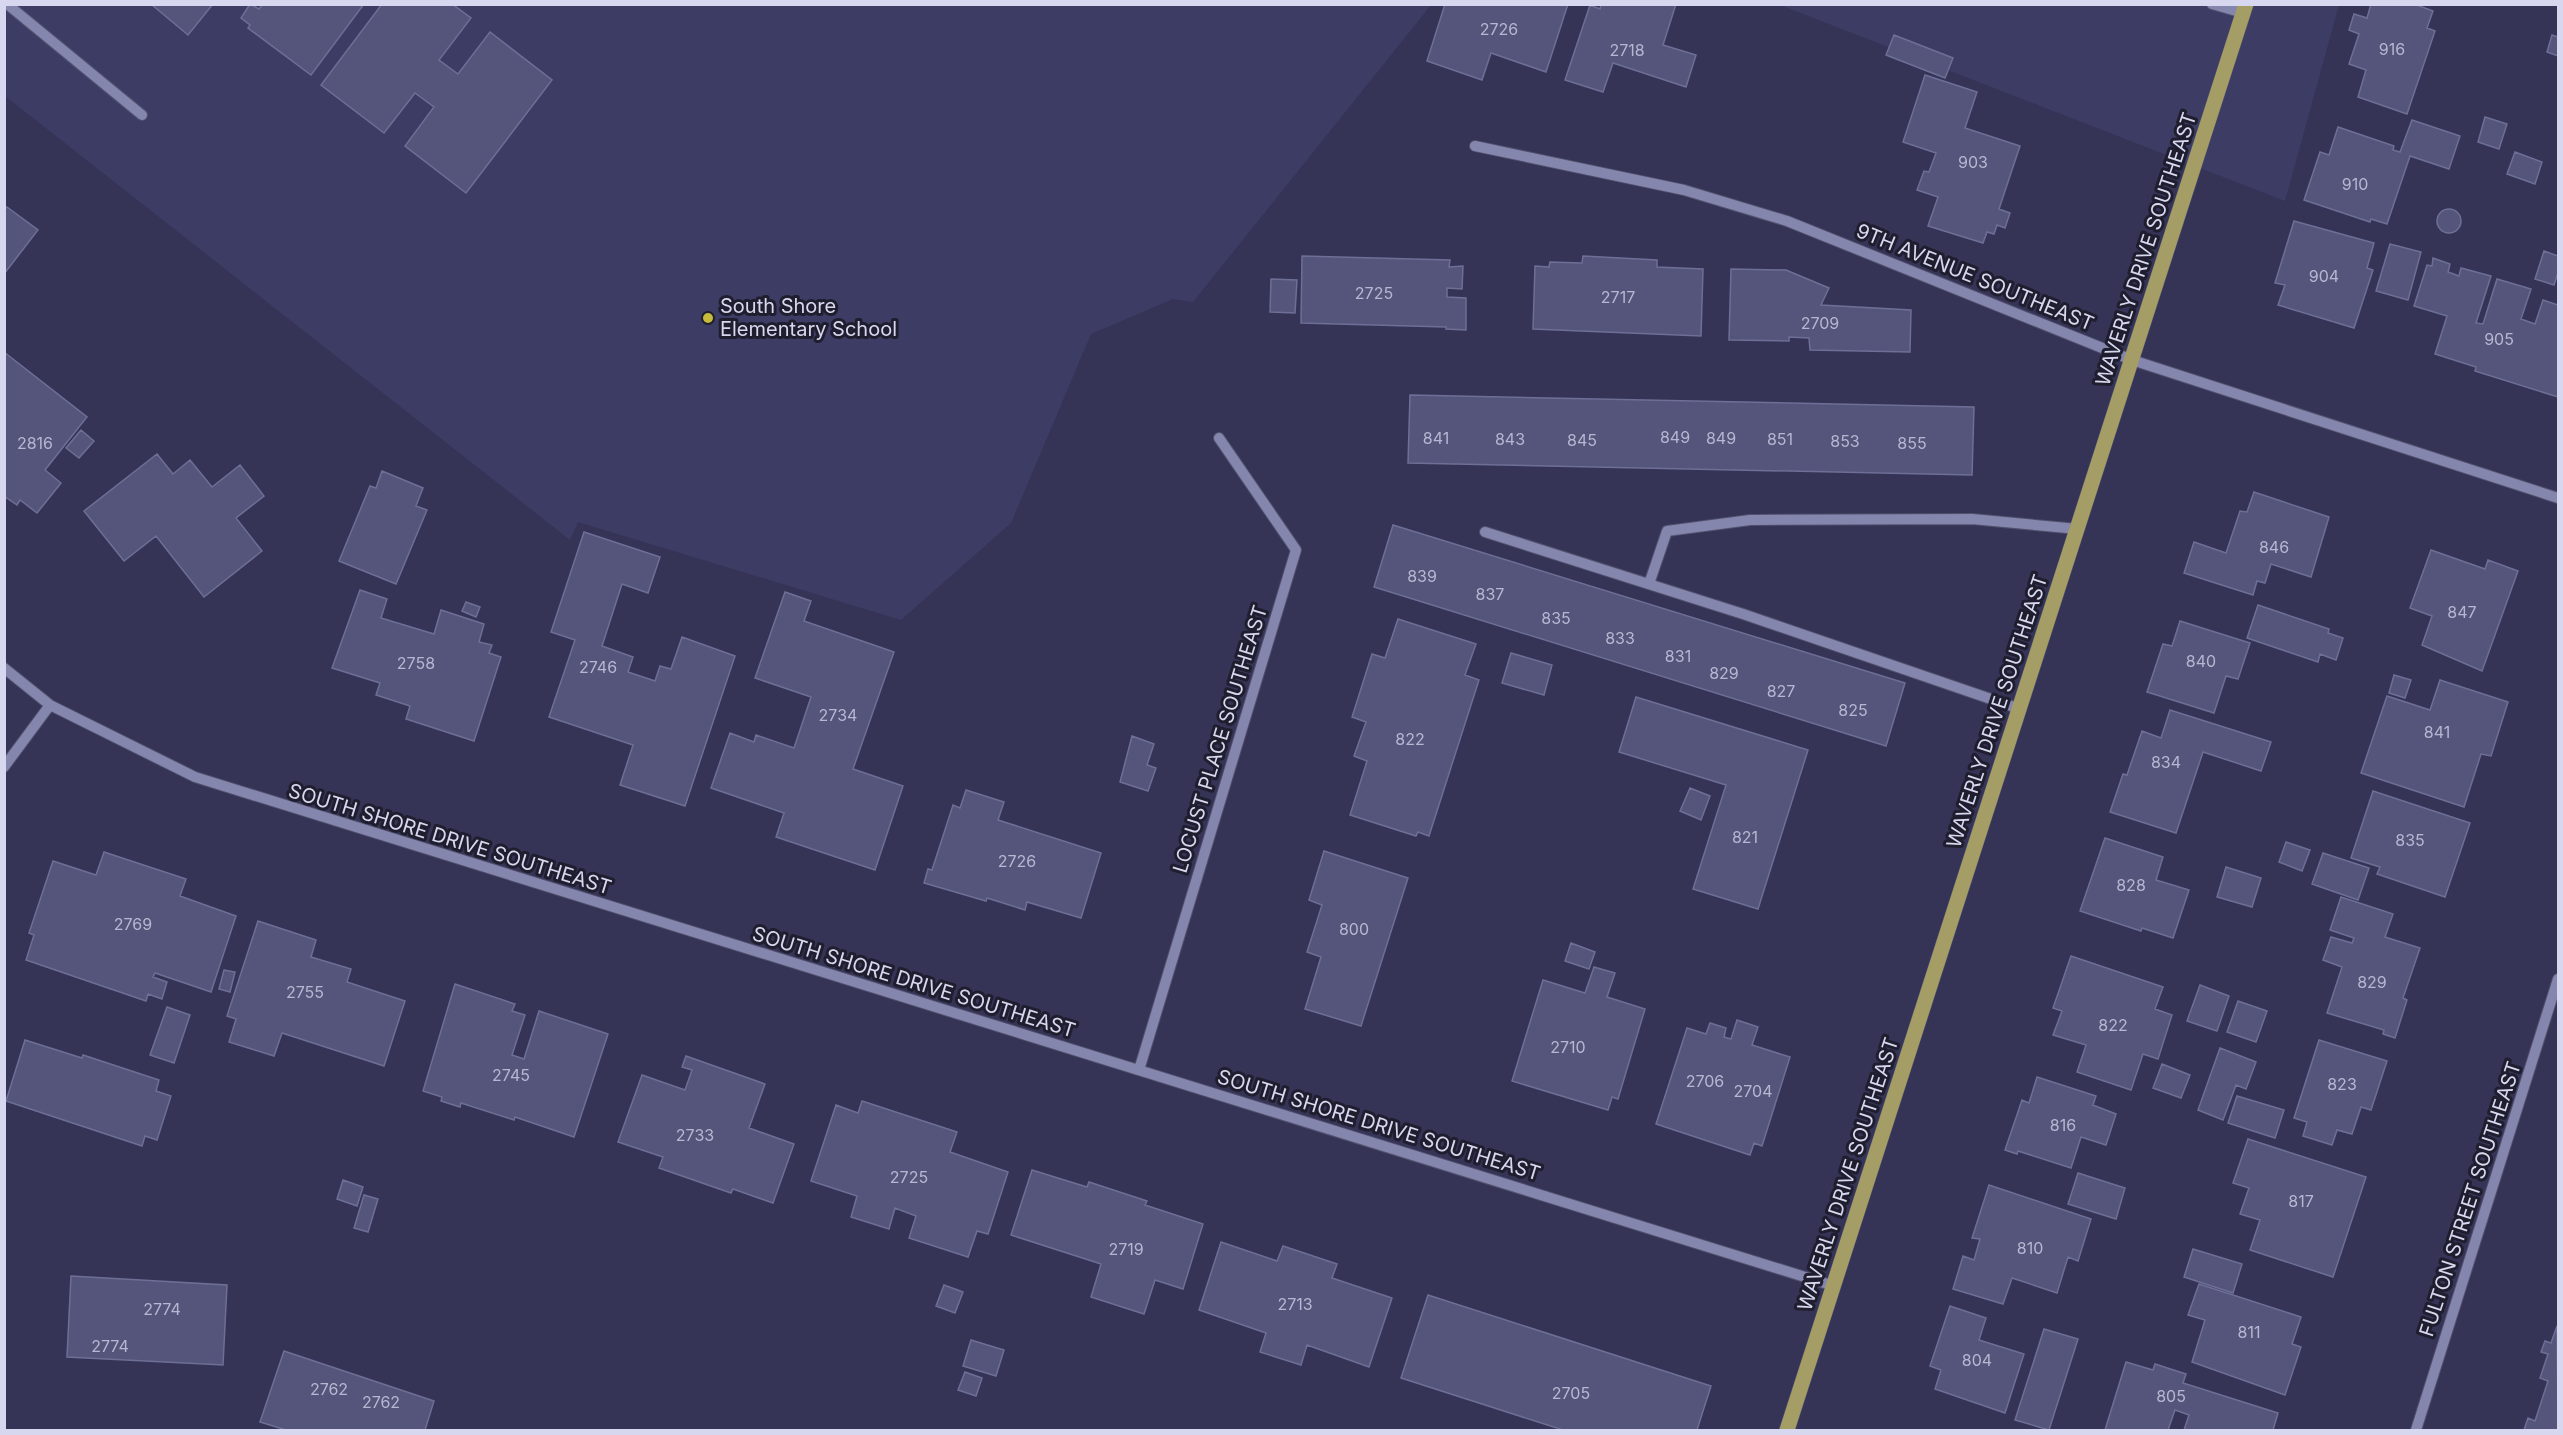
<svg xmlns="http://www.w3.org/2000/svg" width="2563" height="1435" viewBox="0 0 2563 1435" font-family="Inter,sans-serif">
  <rect width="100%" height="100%" fill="#353457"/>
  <path fill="#3d3c65" d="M 4,5 L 1431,5 L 1193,302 L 1173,299 L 1091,334 L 1011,523 L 901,620 L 578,522 L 570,540 L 5,96 Z
    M 1780,5 L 2339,5 L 2285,201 Z"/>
  <path fill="#55557b" stroke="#6e6f96" stroke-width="1.5" d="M 151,4 L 213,4 L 188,35 Z
    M 250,4 L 259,9 L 263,4 L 364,4 L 311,75 L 248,28 L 250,25 L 241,18 Z
    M 382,4 L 452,4 L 471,18 L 439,60 L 458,74 L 490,32 L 552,80 L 466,193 L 405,146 L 434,107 L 415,93 L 384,133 L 321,85 Z
    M 1445,4 L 1568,4 L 1546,72 L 1491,53 L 1482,80 L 1427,61 Z
    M 1601,4 L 1676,4 L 1663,45 L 1696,55 L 1686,87 L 1613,63 L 1603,92 L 1565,80 L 1590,5 L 1600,9 Z
    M 2371,4 L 2414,4 L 2433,11 L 2427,28 L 2435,31 L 2407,114 L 2358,97 L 2366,70 L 2349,64 L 2359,34 L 2349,30 L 2354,14 L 2367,18 Z
    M 1894,35 L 1953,58 L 1945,78 L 1886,55 Z
    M 2552,35 L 2558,37 L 2558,56 L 2547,52 Z
    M 1925,75 L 1977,92 L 1965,128 L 2020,146 L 1999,209 L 2010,213 L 2005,228 L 1997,225 L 1994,234 L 1987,232 L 1983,243 L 1928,226 L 1938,197 L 1917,190 L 1924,171 L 1929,172 L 1936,153 L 1903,142 Z
    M 2485,117 L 2507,124 L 2499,149 L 2478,142 Z
    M 2412,120 L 2460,136 L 2449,169 L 2410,156 L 2387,224 L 2371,219 L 2370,222 L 2304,200 L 2320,152 L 2329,155 L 2338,127 L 2394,146 L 2393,150 L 2400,152 Z
    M 2515,152 L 2542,162 L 2535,184 L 2507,174 Z
    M 7,207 L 38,230 L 4,274 L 4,210 Z
    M2437 221a12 12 0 1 1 24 0a12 12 0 1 1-24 0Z
    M 2294,221 L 2374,243 L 2367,268 L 2373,270 L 2354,328 L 2278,305 L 2285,285 L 2275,283 Z
    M 2390,244 L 2421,252 L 2408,300 L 2376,291 Z
    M 2544,251 L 2558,256 L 2558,273 L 2554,285 L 2535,279 Z
    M 1302,256 L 1450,260 L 1449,267 L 1463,266 L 1462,289 L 1447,288 L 1447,297 L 1466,298 L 1466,330 L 1446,329 L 1446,327 L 1301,323 Z
    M 1583,256 L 1657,260 L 1657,267 L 1703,269 L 1701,336 L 1533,329 L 1535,266 L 1549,267 L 1550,262 L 1582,263 Z
    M 2433,258 L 2450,264 L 2448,272 L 2459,276 L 2461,268 L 2491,276 L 2476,323 L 2483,324 L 2497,279 L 2531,289 L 2521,319 L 2535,324 L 2543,300 L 2558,305 L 2558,397 L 2475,371 L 2476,367 L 2435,354 L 2447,316 L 2414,306 L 2427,265 L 2432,266 Z
    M 1731,269 L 1786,270 L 1829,288 L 1821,305 L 1911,310 L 1910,352 L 1810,350 L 1809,338 L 1789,337 L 1789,341 L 1729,340 Z
    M 1271,279 L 1297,280 L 1295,313 L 1270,312 Z
    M 4,352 L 87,417 L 45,470 L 61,483 L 37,513 L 20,500 L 17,505 L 4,496 Z
    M 1410,395 L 1974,407 L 1972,475 L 1408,463 Z
    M 81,430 L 94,441 L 79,458 L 66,448 Z
    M 157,454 L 173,474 L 190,460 L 212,487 L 240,465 L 264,496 L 236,518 L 262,551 L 204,597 L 156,536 L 124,561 L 84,511 Z
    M 382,471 L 423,488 L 416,506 L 427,510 L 396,584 L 339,561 L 370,486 L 376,488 Z
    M 2254,492 L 2329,517 L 2311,577 L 2271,564 L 2265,583 L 2257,581 L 2253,595 L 2184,573 L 2194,542 L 2226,553 L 2240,511 L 2247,512 Z
    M 1393,525 L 1905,683 L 1886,746 L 1374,587 Z
    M 584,532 L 660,557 L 648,593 L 622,584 L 602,646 L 633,657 L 628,672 L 655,681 L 660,666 L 671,669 L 682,637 L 735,656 L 685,806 L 620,785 L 633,745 L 549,717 L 575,640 L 551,632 Z
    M 2431,550 L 2485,569 L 2488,560 L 2518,571 L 2482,671 L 2422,645 L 2432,616 L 2410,608 Z
    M 360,590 L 387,599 L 381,618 L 434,634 L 441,610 L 484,624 L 479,642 L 492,645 L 489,653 L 501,657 L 474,741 L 406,719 L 410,706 L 376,695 L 380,683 L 332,668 Z
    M 785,592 L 811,601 L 804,621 L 894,652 L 853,769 L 903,786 L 875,870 L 776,837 L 784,813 L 711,788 L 730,733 L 754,742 L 756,735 L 794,748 L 811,697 L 755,678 Z
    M 466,602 L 480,607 L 476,617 L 462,611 Z
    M 2258,605 L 2329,629 L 2328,633 L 2343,638 L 2336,660 L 2320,654 L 2318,662 L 2247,638 Z
    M 1398,619 L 1476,644 L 1465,675 L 1479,680 L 1429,836 L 1418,832 L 1416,836 L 1350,815 L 1367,761 L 1354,756 L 1366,722 L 1352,717 L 1372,654 L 1385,658 Z
    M 2180,621 L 2250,643 L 2238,679 L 2226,676 L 2214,713 L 2147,692 L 2163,644 L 2172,646 Z
    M 1511,653 L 1552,665 L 1544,695 L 1502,683 Z
    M 2394,675 L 2411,680 L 2405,698 L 2389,693 Z
    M 2440,680 L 2508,702 L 2491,756 L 2481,754 L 2464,807 L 2361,773 L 2387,696 L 2430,710 Z
    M 1636,697 L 1808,750 L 1758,909 L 1693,889 L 1726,785 L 1619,752 Z
    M 2170,710 L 2271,742 L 2261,771 L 2203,752 L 2176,833 L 2110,812 L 2123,774 L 2127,775 L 2142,731 L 2161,738 Z
    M 1132,736 L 1154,744 L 1147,765 L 1156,768 L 1148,791 L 1120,782 Z
    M 1690,788 L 1710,796 L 1701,820 L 1680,811 Z
    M 966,790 L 1004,802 L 998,820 L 1101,853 L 1081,918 L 1027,902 L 1025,910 L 987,898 L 986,901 L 924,883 L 928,869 L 932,870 L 953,805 L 960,808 Z
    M 2373,791 L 2470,823 L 2445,897 L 2377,874 L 2380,867 L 2351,858 Z
    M 2105,838 L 2163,857 L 2156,880 L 2189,890 L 2173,938 L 2142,928 L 2141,931 L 2080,911 Z
    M 2286,842 L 2310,850 L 2302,871 L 2279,862 Z
    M 1324,851 L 1408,878 L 1361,1026 L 1305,1009 L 1321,957 L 1307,952 L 1322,905 L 1309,900 Z
    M 104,852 L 186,879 L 180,896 L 236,916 L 211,992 L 155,973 L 153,977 L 167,982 L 162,999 L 148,994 L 146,1001 L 26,960 L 34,935 L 29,933 L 53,861 L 96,875 Z
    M 2323,853 L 2369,868 L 2358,900 L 2312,884 Z
    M 2226,867 L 2261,878 L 2252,907 L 2217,897 Z
    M 2341,897 L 2393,914 L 2385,937 L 2420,948 L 2403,998 L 2407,1000 L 2395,1038 L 2383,1034 L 2384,1030 L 2327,1013 L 2342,967 L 2323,960 L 2331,937 L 2352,943 L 2354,938 L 2330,930 Z
    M 258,921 L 316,940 L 311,957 L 351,969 L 347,982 L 405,1001 L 384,1066 L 282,1033 L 274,1056 L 229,1042 L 236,1019 L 227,1016 Z
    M 1571,943 L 1595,952 L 1589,969 L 1565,961 Z
    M 2071,956 L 2163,987 L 2155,1009 L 2172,1015 L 2158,1059 L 2143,1054 L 2131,1090 L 2077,1072 L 2086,1045 L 2053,1035 L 2062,1011 L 2053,1008 Z
    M 1594,967 L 1615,973 L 1607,997 L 1645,1009 L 1618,1099 L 1612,1097 L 1608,1110 L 1512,1081 L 1543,980 L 1585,993 Z
    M 224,970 L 235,972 L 230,992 L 219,989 Z
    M 455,984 L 515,1004 L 512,1011 L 525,1015 L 512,1055 L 524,1059 L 539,1011 L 608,1034 L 574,1137 L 515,1117 L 514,1120 L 461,1103 L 460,1107 L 441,1101 L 442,1097 L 423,1091 Z
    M 2200,985 L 2229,996 L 2217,1031 L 2187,1021 Z
    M 2238,1001 L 2267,1011 L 2256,1042 L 2227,1032 Z
    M 167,1007 L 190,1015 L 174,1063 L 150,1055 Z
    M 1737,1020 L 1758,1027 L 1752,1045 L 1790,1057 L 1762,1146 L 1754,1143 L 1750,1155 L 1656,1124 L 1687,1028 L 1706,1034 L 1710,1023 L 1726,1028 L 1724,1037 L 1731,1039 Z
    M 25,1040 L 82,1058 L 83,1055 L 159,1080 L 156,1091 L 171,1096 L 157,1140 L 145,1136 L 142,1146 L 6,1101 Z
    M 2319,1040 L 2387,1061 L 2371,1110 L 2361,1107 L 2352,1134 L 2337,1130 L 2332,1145 L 2303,1136 L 2307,1122 L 2294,1118 Z
    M 2220,1048 L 2256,1062 L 2246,1089 L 2236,1085 L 2223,1120 L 2198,1110 Z
    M 686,1056 L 765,1084 L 749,1128 L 794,1144 L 773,1203 L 733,1189 L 731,1193 L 659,1168 L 663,1157 L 618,1142 L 642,1075 L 685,1090 L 692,1070 L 682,1067 Z
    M 2162,1064 L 2190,1075 L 2181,1098 L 2153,1088 Z
    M 2037,1077 L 2096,1096 L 2093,1105 L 2116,1114 L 2106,1145 L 2081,1137 L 2071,1168 L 2018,1151 L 2017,1154 L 2005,1150 L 2022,1100 L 2029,1103 Z
    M 2237,1096 L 2284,1110 L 2275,1138 L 2228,1123 Z
    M 862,1101 L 957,1132 L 950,1152 L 1008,1172 L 988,1234 L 977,1231 L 968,1257 L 909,1238 L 916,1216 L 895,1208 L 889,1229 L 851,1217 L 857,1196 L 811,1181 L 836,1105 L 858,1113 Z
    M 2248,1139 L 2366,1177 L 2333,1277 L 2250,1250 L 2260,1220 L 2240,1214 L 2249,1188 L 2233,1183 Z
    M 1032,1170 L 1087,1187 L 1089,1182 L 1147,1201 L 1145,1205 L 1203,1224 L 1183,1289 L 1155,1280 L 1144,1314 L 1091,1297 L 1101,1264 L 1011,1235 Z
    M 2078,1173 L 2125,1188 L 2116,1219 L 2068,1204 Z
    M 343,1180 L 363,1187 L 357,1206 L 337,1199 Z
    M 1989,1185 L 2091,1219 L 2078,1261 L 2068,1257 L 2057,1293 L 2012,1278 L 2003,1304 L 1953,1289 L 1963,1256 L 1974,1260 L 1980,1239 L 1972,1238 Z
    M 364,1195 L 378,1199 L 368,1232 L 354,1228 Z
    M 1221,1242 L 1277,1261 L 1283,1246 L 1337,1264 L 1332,1278 L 1392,1298 L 1369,1367 L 1307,1345 L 1301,1365 L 1260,1352 L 1266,1333 L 1199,1310 Z
    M 2193,1249 L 2242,1264 L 2233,1293 L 2184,1277 Z
    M 71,1276 L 227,1285 L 223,1365 L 67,1357 Z
    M 2199,1284 L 2301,1317 L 2292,1344 L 2301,1347 L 2285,1395 L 2192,1362 L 2205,1320 L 2188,1315 Z
    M 944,1285 L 963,1292 L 955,1313 L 936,1306 Z
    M 1428,1295 L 1711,1386 L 1697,1430 L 1563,1430 L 1401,1378 Z
    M 1950,1306 L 1986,1318 L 1979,1340 L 2024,1354 L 2005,1413 L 1935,1389 L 1941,1370 L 1930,1366 Z
    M 2557,1326 L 2558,1430 L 2524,1430 L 2528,1418 L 2535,1421 L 2548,1381 L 2540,1378 L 2548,1354 L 2541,1352 L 2545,1341 L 2551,1343 Z
    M 2044,1329 L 2078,1339 L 2049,1430 L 2015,1420 Z
    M 971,1340 L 1004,1350 L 996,1376 L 963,1366 Z
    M 284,1351 L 434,1401 L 425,1430 L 286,1430 L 260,1422 Z
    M 2126,1362 L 2153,1370 L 2155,1364 L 2186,1374 L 2183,1383 L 2278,1413 L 2273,1430 L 2184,1430 L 2189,1415 L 2175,1410 L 2168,1430 L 2105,1430 Z
    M 965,1372 L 982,1378 L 976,1396 L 958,1390 Z"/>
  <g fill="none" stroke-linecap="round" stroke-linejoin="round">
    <defs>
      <path id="minor" d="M 7,4 L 142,115
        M 2212,4 L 2243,13
        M 1475,146 L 1684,190 L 1787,221 L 2132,360 L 2558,498
        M 1485,532 L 1743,614 L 2020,709
        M 1649,584 L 1667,531 L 1750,520 L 1972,519 L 2078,529
        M 4,668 L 50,705 L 195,777 L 1834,1286
        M 4,767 L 50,705
        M 1139,1070 L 1296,550 L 1219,438
        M 2416,1430 L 2558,979"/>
      <path id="major" d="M 1787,1430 L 2246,4"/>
    </defs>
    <use href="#minor" stroke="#51506d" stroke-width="12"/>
    <use href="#major" stroke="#51506d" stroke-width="16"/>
    <use href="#minor" stroke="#8586ae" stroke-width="10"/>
    <use href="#major" stroke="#a49d65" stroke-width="15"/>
  </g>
  <circle fill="#c7bb3b" stroke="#1e1e2e" stroke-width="2" cx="708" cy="318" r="6"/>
  <g text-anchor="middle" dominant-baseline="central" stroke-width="6" stroke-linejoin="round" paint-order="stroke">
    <g font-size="16" fill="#b6b7d2">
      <text x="1499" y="29">2726</text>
      <text x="2392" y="49">916</text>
      <text x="1627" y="50">2718</text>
      <text x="1973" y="162">903</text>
      <text x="2355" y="184">910</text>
      <text x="2324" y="276">904</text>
      <text x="1374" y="293">2725</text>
      <text x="1618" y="297">2717</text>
      <text x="1820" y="323">2709</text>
      <text x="2499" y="339">905</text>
      <text x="1675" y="437">849</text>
      <text x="1436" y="438">841</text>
      <text x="1721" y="438">849</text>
      <text x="1510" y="439">843</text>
      <text x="1780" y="439">851</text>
      <text x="1582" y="440">845</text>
      <text x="1845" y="441">853</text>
      <text x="35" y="443">2816</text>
      <text x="1912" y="443">855</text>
      <text x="2274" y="547">846</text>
      <text x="1422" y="576">839</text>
      <text x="1490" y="594">837</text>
      <text x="2462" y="612">847</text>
      <text x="1556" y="618">835</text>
      <text x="1620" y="638">833</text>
      <text x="1678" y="656">831</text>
      <text x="2201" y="661">840</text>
      <text x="416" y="663">2758</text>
      <text x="598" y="667">2746</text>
      <text x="1724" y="673">829</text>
      <text x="1781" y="691">827</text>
      <text x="1853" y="710">825</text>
      <text x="838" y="715">2734</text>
      <text x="2437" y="732">841</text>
      <text x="1410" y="739">822</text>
      <text x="2166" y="762">834</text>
      <text x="1745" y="837">821</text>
      <text x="2410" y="840">835</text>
      <text x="1017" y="861">2726</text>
      <text x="2131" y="885">828</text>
      <text x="133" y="924">2769</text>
      <text x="1354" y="929">800</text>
      <text x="2372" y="982">829</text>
      <text x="305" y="992">2755</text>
      <text x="2113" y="1025">822</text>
      <text x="1568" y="1047">2710</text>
      <text x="511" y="1075">2745</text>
      <text x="1705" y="1081">2706</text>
      <text x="2342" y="1084">823</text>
      <text x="1753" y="1091">2704</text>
      <text x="2063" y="1125">816</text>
      <text x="695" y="1135">2733</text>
      <text x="909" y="1177">2725</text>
      <text x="2301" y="1201">817</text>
      <text x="2030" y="1248">810</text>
      <text x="1126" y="1249">2719</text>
      <text x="1295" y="1304">2713</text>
      <text x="162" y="1309">2774</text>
      <text x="2249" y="1332">811</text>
      <text x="110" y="1346">2774</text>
      <text x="1977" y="1360">804</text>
      <text x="329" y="1389">2762</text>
      <text x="1571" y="1393">2705</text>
      <text x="2171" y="1396">805</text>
      <text x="381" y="1402">2762</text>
    </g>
    <g font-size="20" fill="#d7d8ef" stroke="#1e1e2e">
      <text transform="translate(2146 249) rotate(-72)">WAVERLY DRIVE SOUTHEAST</text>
      <text transform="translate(1975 277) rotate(22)">9TH AVENUE SOUTHEAST</text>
      <text transform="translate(1997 711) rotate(-72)">WAVERLY DRIVE SOUTHEAST</text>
      <text transform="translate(1220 739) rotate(-73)">LOCUST PLACE SOUTHEAST</text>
      <text transform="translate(450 839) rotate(17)">SOUTH SHORE DRIVE SOUTHEAST</text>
      <text transform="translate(914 982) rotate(17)">SOUTH SHORE DRIVE SOUTHEAST</text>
      <text transform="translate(1379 1125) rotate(17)">SOUTH SHORE DRIVE SOUTHEAST</text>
      <text transform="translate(1848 1174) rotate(-72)">WAVERLY DRIVE SOUTHEAST</text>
      <text transform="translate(2470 1199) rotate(-72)">FULTON STREET SOUTHEAST</text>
    </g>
    <g font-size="20" fill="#d7d8ef" stroke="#1e1e2e" text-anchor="start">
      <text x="720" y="306">South Shore<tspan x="720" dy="23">Elementary School</tspan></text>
    </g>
  </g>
  <rect width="2563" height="1435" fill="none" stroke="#d7d8ef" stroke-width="12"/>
</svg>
